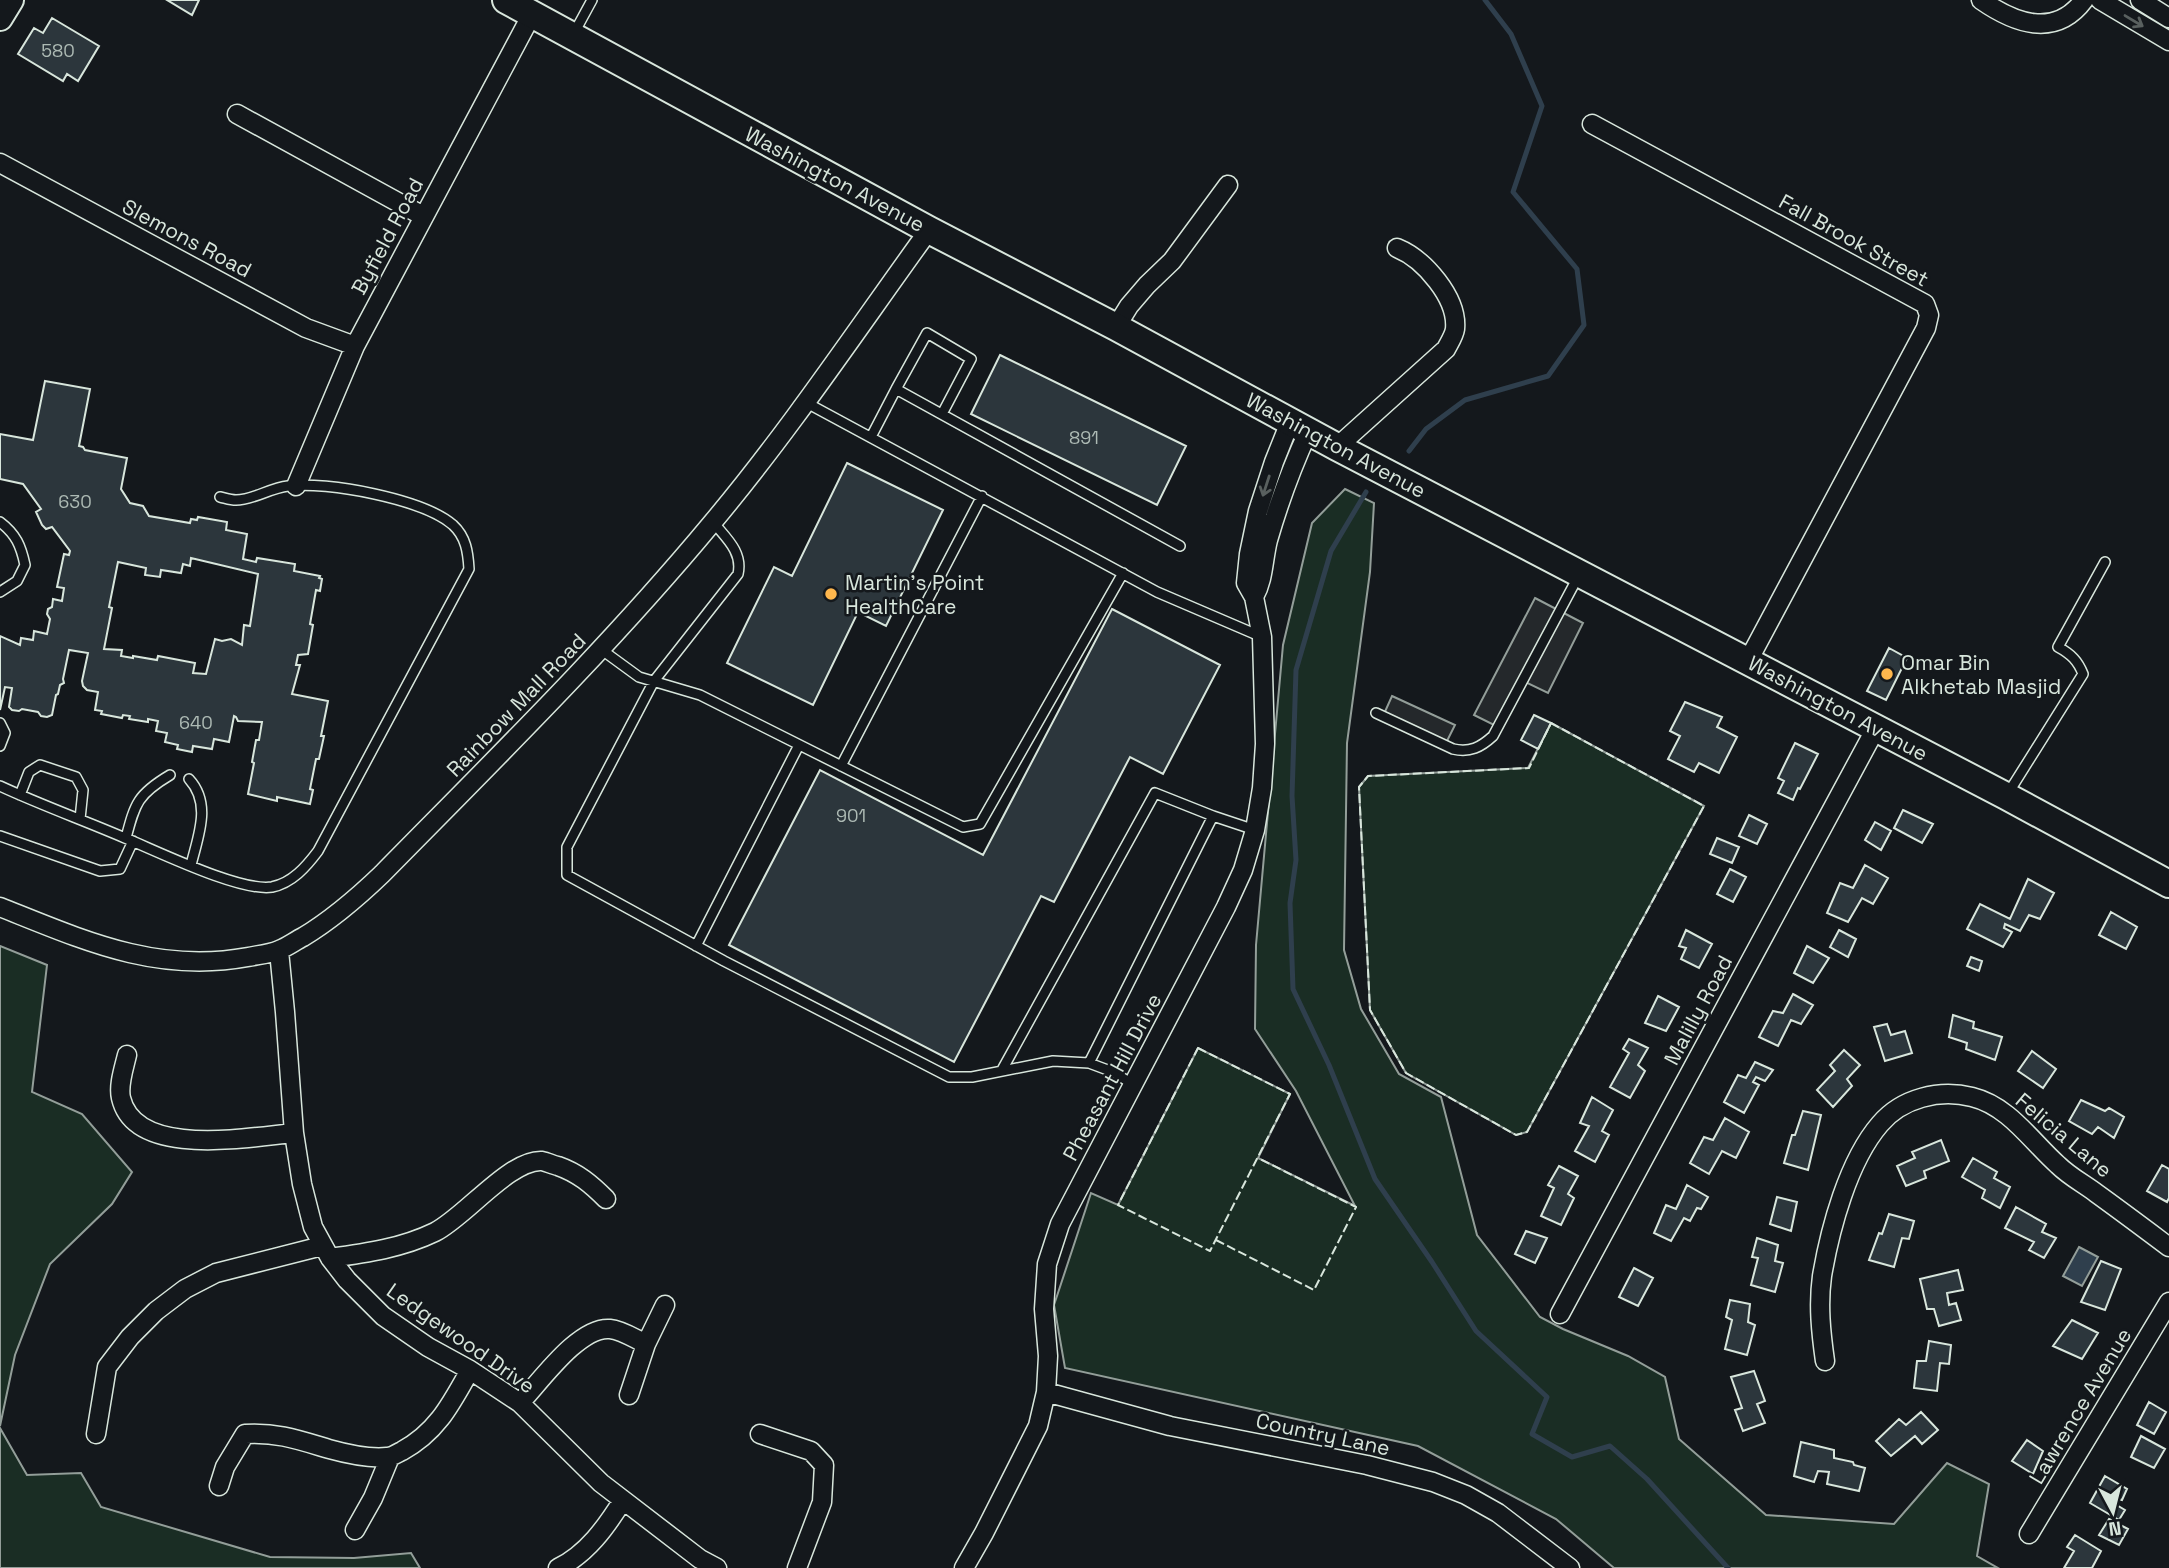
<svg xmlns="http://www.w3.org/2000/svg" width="2169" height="1568" viewBox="0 0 2169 1568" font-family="'Space Grotesk',sans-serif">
  <rect width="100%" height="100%" fill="#14181c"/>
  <path fill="#1a2d24" stroke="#939e99" stroke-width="2" d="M 1345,489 L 1374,503 L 1370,572 L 1347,743 L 1344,950 L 1361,1009 L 1399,1074 L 1441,1097 L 1477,1235 L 1540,1317 L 1563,1329 L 1628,1356 L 1665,1377 L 1679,1439 L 1766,1515 L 1894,1524 L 1947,1463 L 1989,1484 L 1977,1556 L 1998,1568 L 1614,1568 L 1556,1519 L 1418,1446 L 1065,1368 L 1054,1305 L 1091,1193 L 1118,1205 L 1198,1048 L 1290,1094 L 1258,1158 L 1355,1206 L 1296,1091 L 1255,1029 L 1256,945 L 1283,645 L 1312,523 Z
    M 1551,723 L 1704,806 L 1527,1132 L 1516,1135 L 1406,1073 L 1370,1010 L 1359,787 L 1368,776 L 1528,768 Z
    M 0,946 L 47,965 L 32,1092 L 82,1114 L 132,1172 L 112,1204 L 50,1264 L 15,1355 L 0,1426 Z
    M 0,1428 L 27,1475 L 81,1473 L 101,1507 L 270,1557 L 354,1558 L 411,1553 L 420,1568 L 0,1568 Z"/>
  <path fill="#24282b" stroke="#939e99" stroke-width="2" d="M 1535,598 L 1583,623 L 1548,693 L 1523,681 L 1498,727 L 1474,715 Z
    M 1392,696 L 1455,725 L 1445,745 L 1383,716 Z"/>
  <path fill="#2f3f4d" stroke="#939e99" stroke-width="2" d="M 2079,1247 L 2098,1257 L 2082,1286 L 2063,1276 Z"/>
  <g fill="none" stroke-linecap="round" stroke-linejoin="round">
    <path stroke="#2f3f4d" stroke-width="5" d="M 1409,451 L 1426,429 L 1465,400 L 1548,376 L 1584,325 L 1577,269 L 1513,192 L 1542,106 L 1511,34 L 1485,0
      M 1366,492 L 1331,551 L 1296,670 L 1292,796 L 1296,860 L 1290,903 L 1293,989 L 1329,1065 L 1375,1179 L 1432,1262 L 1476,1331 L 1547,1397 L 1532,1434 L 1572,1457 L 1610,1446 L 1647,1479 L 1728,1568"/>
  </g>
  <path fill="#2c363c" stroke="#d8e6dc" stroke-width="2" fill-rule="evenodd" d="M 167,0 L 199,0 L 192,15 Z
    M 52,18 L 99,46 L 78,81 L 67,74 L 63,81 L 18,54 L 34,28 L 43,33 Z
    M 1000,355 L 1186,446 L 1157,505 L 971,414 Z
    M 45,381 L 90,389 L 79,446 L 83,447 L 85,450 L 127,458 L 121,489 L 130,503 L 143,506 L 149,516 L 190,523 L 191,519 L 197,520 L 198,517 L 227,522 L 226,530 L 247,534 L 243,559 L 256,562 L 257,558 L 295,564 L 294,571 L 320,576 L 319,578 L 322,579 L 320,591 L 316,590 L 310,624 L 313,625 L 308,654 L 298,655 L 296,665 L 300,665 L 292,694 L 328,701 L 321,736 L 324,736 L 319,759 L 316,759 L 310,789 L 313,790 L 310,804 L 277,797 L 277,801 L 248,794 L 254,763 L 252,762 L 256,740 L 259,740 L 262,722 L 238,721 L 236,717 L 234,716 L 229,742 L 214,739 L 212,749 L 193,746 L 192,752 L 177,749 L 178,745 L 165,742 L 167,733 L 156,731 L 158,721 L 148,719 L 148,722 L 129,719 L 130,716 L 123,715 L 122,718 L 101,714 L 102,711 L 95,710 L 98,692 L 87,690 L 83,686 L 82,681 L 88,653 L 69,650 L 63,679 L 64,683 L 60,685 L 58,694 L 56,695 L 52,715 L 47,717 L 41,716 L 38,712 L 22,709 L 19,711 L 12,710 L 9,707 L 12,688 L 5,687 L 0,710 L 0,636 L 20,645 L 21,638 L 33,640 L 34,631 L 47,634 L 50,619 L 47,614 L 48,609 L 52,607 L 53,599 L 62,601 L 64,588 L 57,587 L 64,554 L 69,555 L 70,551 L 52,527 L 46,529 L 42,525 L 36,512 L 41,509 L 23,484 L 0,479 L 0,434 L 33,440 ZM 191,558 L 258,574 L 250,626 L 244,625 L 242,645 L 231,639 L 222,641 L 215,639 L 206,674 L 193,673 L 195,663 L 158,656 L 157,660 L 133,656 L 133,658 L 121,656 L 122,650 L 104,649 L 112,608 L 109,607 L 118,562 L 146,568 L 145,575 L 160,577 L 161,570 L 181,573 L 183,564 L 190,566 Z
    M 847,463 L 943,510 L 886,626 L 858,612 L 813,705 L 727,663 L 774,567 L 792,576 Z
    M 1112,609 L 1220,665 L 1163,774 L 1130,757 L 1054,902 L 1041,896 L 954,1062 L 729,945 L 820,770 L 983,855 Z
    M 1889,648 L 1907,658 L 1886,700 L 1867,691 Z
    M 1685,702 L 1722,717 L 1717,727 L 1737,737 L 1719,773 L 1699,763 L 1694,772 L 1668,759 L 1680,736 L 1670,731 Z
    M 1534,715 L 1551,723 L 1538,749 L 1521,740 Z
    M 1795,743 L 1818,754 L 1800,789 L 1798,788 L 1793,800 L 1778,793 L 1784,781 L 1778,778 Z
    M 1903,810 L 1933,824 L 1922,843 L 1894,828 Z
    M 1749,815 L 1767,824 L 1757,844 L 1739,836 Z
    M 1875,822 L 1891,831 L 1881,850 L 1865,840 Z
    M 1717,838 L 1739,847 L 1732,863 L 1710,854 Z
    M 1865,865 L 1888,878 L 1873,904 L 1862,898 L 1848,922 L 1827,913 L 1840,883 L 1853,888 Z
    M 1730,869 L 1746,877 L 1733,902 L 1717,894 Z
    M 2028,879 L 2054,893 L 2040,919 L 2029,915 L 2020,931 L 2005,924 L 2004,928 L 2012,932 L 2003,947 L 1967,929 L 1980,904 L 2010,919 Z
    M 2111,912 L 2137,927 L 2126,949 L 2099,935 Z
    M 1686,930 L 1712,944 L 1699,968 L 1681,959 L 1686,948 L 1679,946 Z
    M 1839,930 L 1856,939 L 1848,957 L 1830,947 Z
    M 1807,946 L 1829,958 L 1813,983 L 1794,973 Z
    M 1971,957 L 1982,961 L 1979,971 L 1967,966 Z
    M 1793,994 L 1813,1005 L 1801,1024 L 1791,1020 L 1778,1046 L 1759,1037 L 1773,1011 L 1783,1013 Z
    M 1658,996 L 1679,1007 L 1666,1031 L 1645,1023 Z
    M 1953,1015 L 1974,1022 L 1973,1028 L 2002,1037 L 1995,1060 L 1966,1049 L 1967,1043 L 1949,1037 Z
    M 1887,1024 L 1891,1035 L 1905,1031 L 1912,1053 L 1885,1061 L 1874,1027 Z
    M 1629,1039 L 1648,1048 L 1638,1065 L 1645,1071 L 1630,1098 L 1610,1087 L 1629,1053 L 1623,1049 Z
    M 1844,1050 L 1860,1065 L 1847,1079 L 1852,1086 L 1833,1107 L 1817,1090 L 1835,1071 L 1830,1065 Z
    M 2032,1051 L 2056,1069 L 2043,1088 L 2018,1071 Z
    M 1755,1062 L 1773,1070 L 1765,1081 L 1756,1077 L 1753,1082 L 1759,1085 L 1744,1113 L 1724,1102 L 1738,1075 L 1746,1078 Z
    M 1592,1097 L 1613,1110 L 1602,1131 L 1609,1135 L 1595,1162 L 1575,1151 L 1589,1126 L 1580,1123 Z
    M 2081,1100 L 2105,1111 L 2109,1108 L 2124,1117 L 2114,1138 L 2098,1127 L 2092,1134 L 2069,1121 Z
    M 1803,1111 L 1821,1115 L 1808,1170 L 1784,1163 L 1792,1135 L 1795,1135 Z
    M 1725,1118 L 1749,1132 L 1736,1158 L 1722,1151 L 1709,1174 L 1690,1163 L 1704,1137 L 1713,1140 Z
    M 1941,1140 L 1949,1161 L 1924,1171 L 1926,1178 L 1906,1186 L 1897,1166 L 1915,1158 L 1912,1152 Z
    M 1973,1158 L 1997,1172 L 1994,1178 L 2010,1187 L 2000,1208 L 1982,1198 L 1985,1190 L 1962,1177 Z
    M 2162,1165 L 2169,1169 L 2169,1198 L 2167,1202 L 2147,1191 Z
    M 1559,1166 L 1578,1176 L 1568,1194 L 1574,1198 L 1561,1225 L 1541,1216 L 1554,1188 L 1548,1185 Z
    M 1687,1185 L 1708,1197 L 1701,1209 L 1697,1208 L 1690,1221 L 1684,1218 L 1671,1241 L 1654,1233 L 1666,1205 L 1676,1209 Z
    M 1777,1197 L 1797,1202 L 1791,1231 L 1770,1224 Z
    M 2016,1207 L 2046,1224 L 2042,1232 L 2056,1238 L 2044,1258 L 2029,1250 L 2034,1242 L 2005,1228 Z
    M 1889,1214 L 1914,1221 L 1909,1239 L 1902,1238 L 1894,1267 L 1869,1260 L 1879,1233 L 1882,1234 Z
    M 1526,1231 L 1547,1238 L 1535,1263 L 1515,1254 Z
    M 1757,1238 L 1778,1245 L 1775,1261 L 1783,1263 L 1775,1292 L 1751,1285 L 1758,1258 L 1752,1257 Z
    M 2101,1261 L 2121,1269 L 2105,1310 L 2081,1302 Z
    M 1634,1268 L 1653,1278 L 1638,1306 L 1619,1297 Z
    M 1958,1270 L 1963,1290 L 1947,1293 L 1949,1305 L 1956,1303 L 1961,1320 L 1939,1326 L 1934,1309 L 1927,1309 L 1920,1279 Z
    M 1730,1300 L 1750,1304 L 1748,1322 L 1755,1325 L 1747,1355 L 1725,1349 L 1732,1320 L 1726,1317 Z
    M 2072,1320 L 2098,1333 L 2082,1359 L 2053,1346 Z
    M 1929,1341 L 1951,1345 L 1949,1364 L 1940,1363 L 1937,1391 L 1914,1388 L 1917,1361 L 1926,1361 Z
    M 1754,1371 L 1765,1401 L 1757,1404 L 1765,1423 L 1743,1431 L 1735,1410 L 1742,1408 L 1731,1377 Z
    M 2149,1402 L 2166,1412 L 2154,1434 L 2137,1425 Z
    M 1921,1412 L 1938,1430 L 1922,1444 L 1915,1436 L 1891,1456 L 1876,1441 L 1899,1419 L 1906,1425 Z
    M 2141,1436 L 2165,1449 L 2154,1468 L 2131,1457 Z
    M 2027,1440 L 2043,1451 L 2033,1474 L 2012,1461 Z
    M 1801,1442 L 1834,1450 L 1834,1458 L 1853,1462 L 1854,1465 L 1865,1468 L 1859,1491 L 1827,1484 L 1829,1472 L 1818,1471 L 1814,1482 L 1794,1476 Z
    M 2105,1476 L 2127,1489 L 2122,1500 L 2117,1499 L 2115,1504 L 2125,1510 L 2119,1520 L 2090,1503 Z
    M 2109,1519 L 2128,1529 L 2119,1545 L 2099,1535 Z
    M 2075,1535 L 2101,1551 L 2092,1568 L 2064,1568 L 2074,1551 L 2067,1547 Z"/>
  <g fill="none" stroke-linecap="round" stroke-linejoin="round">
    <defs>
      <path id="service" d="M 573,35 L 592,0
        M 896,389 L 927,333 L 971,359 L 942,414
        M 805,402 L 1157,592 L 1262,637
        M 871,437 L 896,389 L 1180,546
        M 0,522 C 16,534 21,546 25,565 L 17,581 L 0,592
        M 713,522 C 726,538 743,552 738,574 L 654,681 L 567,847 L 567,875 L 724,961 L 949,1077 L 972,1077 L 1053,1061 L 1089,1063 L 1113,1072 L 1134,1085
        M 602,650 L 639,677 L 700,695 L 963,827 L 980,824 L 1123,573
        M 1376,713 L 1453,749 C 1470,753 1481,747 1493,736 L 1579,575
        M 0,723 L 5,733 L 0,746
        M 841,766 L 982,496
        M 189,779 C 212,804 198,836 191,865
        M 0,786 C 41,805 83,820 125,838 C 157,851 240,892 272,887 C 292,883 306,867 318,851 L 469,569 C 468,552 466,537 453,525 C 423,499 327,481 288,486 C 270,488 253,500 236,500 C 230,500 225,498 220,497
        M 20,795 L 29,772 L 40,765 L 76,777 L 83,790 L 80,819
        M 2007,795 L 2083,674 C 2078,661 2071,654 2058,647 L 2105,562
        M 0,836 L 100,871 L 120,869 L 133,841
        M 126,838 C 135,803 138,794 170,775
        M 696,946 L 799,745
        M 1089,1063 L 1213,816 L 1255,830
        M 1002,1070 L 1155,793 L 1213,816"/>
      <path id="minor" d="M 1981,0 C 2014,23 2055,39 2084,0
        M 2100,0 L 2169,41
        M 2140,0 L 2169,18
        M 237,114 L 423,216
        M 1592,124 L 1925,304 L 1929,315 L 1926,328 L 1748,661
        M 0,163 L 306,328 L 355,346
        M 1116,327 L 1129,306 L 1147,285 L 1172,261 L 1228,185
        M 1337,447 L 1446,349 C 1449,343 1454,336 1455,329 C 1458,298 1424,259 1397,248
        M 296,486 L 355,346 L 532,14
        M 1254,597 C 1264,579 1263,560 1268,540 C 1279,502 1292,467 1308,432
        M 0,907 C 83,940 156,974 248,957 C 258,955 270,954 279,950 C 287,947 295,941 303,937 C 333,919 357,898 382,874 C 495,759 609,647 712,523 C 790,430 858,328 929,230
        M 279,951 L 285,1012 L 294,1133 L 302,1184 L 313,1227 L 330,1258 L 347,1280 L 383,1316 L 428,1347 L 470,1370 L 520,1403 L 601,1483 L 700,1559 L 717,1568
        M 127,1055 C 124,1068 118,1085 121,1098 C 135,1159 249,1137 294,1133
        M 330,1258 C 367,1253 402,1248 435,1232 C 465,1217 510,1159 542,1161 C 547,1162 553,1165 558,1166 C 578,1173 591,1184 606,1199
        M 1560,1314 L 1876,728
        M 1825,1361 C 1821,1333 1818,1305 1822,1276 C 1830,1229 1848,1161 1880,1124 C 1902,1098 1939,1089 1972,1097 C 2009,1106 2031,1141 2058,1165 C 2069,1176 2084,1184 2096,1193 C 2121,1211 2145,1229 2169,1247
        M 1046,1392 L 1170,1426 L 1367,1465 L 1433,1482 L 1466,1495 L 1498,1513 L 1570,1568
        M 629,1395 L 646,1344 L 665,1305
        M 520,1403 C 540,1382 579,1326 610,1329 C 622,1330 635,1339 646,1344
        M 96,1434 L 107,1367 L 130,1337 L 156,1311 L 185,1289 L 216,1273 L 322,1246
        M 760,1434 L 811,1451 L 824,1465 L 822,1502 L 797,1568
        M 219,1486 L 225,1467 L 245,1434 C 277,1432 299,1440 329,1449 C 347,1454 368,1459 387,1457 C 393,1457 397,1453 402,1451 C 437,1432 451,1404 470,1370
        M 355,1530 L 373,1498 L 390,1457
        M 2029,1534 L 2169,1302
        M 558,1568 C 587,1554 606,1527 623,1500
        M 964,1568 L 984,1533 L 1038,1426 L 1046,1392 L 1048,1356 L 1044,1309 L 1047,1264 L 1060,1224 L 1226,907 L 1243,870 L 1255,830 L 1262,788 L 1265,744 L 1262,637 L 1254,597 L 1246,583 L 1249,554 L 1258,511 L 1274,462 L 1290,422"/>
      <path id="secondary" d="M 0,18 L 11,0"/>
      <path id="primary" d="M 506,0 L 929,230 L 1116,327 L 1337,447 L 2006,796 L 2169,884"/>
    </defs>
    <use href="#service" stroke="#d8e6dc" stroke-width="12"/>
    <use href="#minor" stroke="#d8e6dc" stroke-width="21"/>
    <use href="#secondary" stroke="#d8e6dc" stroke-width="28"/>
    <use href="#primary" stroke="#d8e6dc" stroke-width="30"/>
    <use href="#service" stroke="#14181c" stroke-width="9"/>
    <use href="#minor" stroke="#14181c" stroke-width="18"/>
    <use href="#secondary" stroke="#14181c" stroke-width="24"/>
    <use href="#primary" stroke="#14181c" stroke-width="26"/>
    <path stroke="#d8e6dc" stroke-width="2" stroke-dasharray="9 3.5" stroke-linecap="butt" d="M 1551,723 L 1704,806 L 1527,1132 L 1516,1135 L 1406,1073 L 1370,1010 L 1359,787 L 1368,776 L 1529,768 Z
      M 1198,1048 L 1290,1094 L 1210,1251 L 1118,1205 Z
      M 1216,1240 L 1314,1290 L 1356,1207 L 1258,1158"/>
  </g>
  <defs><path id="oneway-shaft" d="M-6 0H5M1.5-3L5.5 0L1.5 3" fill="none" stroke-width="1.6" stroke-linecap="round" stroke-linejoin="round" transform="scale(1.75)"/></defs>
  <g stroke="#59605f">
    <use href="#oneway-shaft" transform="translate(2134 21) rotate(31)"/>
    <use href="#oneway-shaft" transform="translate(1266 486) rotate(108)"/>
  </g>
  <g fill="#ffb74d" stroke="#14181c" stroke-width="2.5">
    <circle cx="831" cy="594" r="7"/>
    <circle cx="1887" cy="674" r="7"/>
  </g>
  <g text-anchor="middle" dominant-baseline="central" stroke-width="5" stroke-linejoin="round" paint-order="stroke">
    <g font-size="18" fill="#adbab4">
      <text x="58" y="50">580</text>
      <text x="1084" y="437">891</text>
      <text x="75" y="501">630</text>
      <text x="196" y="722">640</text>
      <text x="851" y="815">901</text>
    </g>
    <g font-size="21" fill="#d8e6dc" stroke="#14181c">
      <text transform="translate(835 179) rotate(28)">Washington Avenue</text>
      <text transform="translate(387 236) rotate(-62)">Byfield Road</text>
      <text transform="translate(187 238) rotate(28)">Slemons Road</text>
      <text transform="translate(1854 240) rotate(29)">Fall Brook Street</text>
      <text transform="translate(1336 445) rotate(28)">Washington Avenue</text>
      <text transform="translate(516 705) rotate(-46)">Rainbow Mall Road</text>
      <text transform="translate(1838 708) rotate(28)">Washington Avenue</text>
      <text transform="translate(1698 1010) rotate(-62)">Malilly Road</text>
      <text transform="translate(1112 1077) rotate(-62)">Pheasant Hill Drive</text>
      <text transform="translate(2064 1135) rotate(40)">Felicia Lane</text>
      <text transform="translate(461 1338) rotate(35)">Ledgewood Drive</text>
      <text transform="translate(2080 1406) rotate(-59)">Lawrence Avenue</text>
      <text transform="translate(1323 1434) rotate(12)">Country Lane</text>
    </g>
    <g font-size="21" fill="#d8e6dc" stroke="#14181c" text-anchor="start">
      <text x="845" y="582">Martin's Point<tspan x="845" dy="24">HealthCare</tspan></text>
      <text x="1901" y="662">Omar Bin<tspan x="1901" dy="24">Alkhetab Masjid</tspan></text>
    </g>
  </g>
  <g transform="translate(2113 1512) rotate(173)" stroke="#14181c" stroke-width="5" paint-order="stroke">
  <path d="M0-5L12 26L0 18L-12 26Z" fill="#d8e6dc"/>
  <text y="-10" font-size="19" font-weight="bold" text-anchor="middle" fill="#d8e6dc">N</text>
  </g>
</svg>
